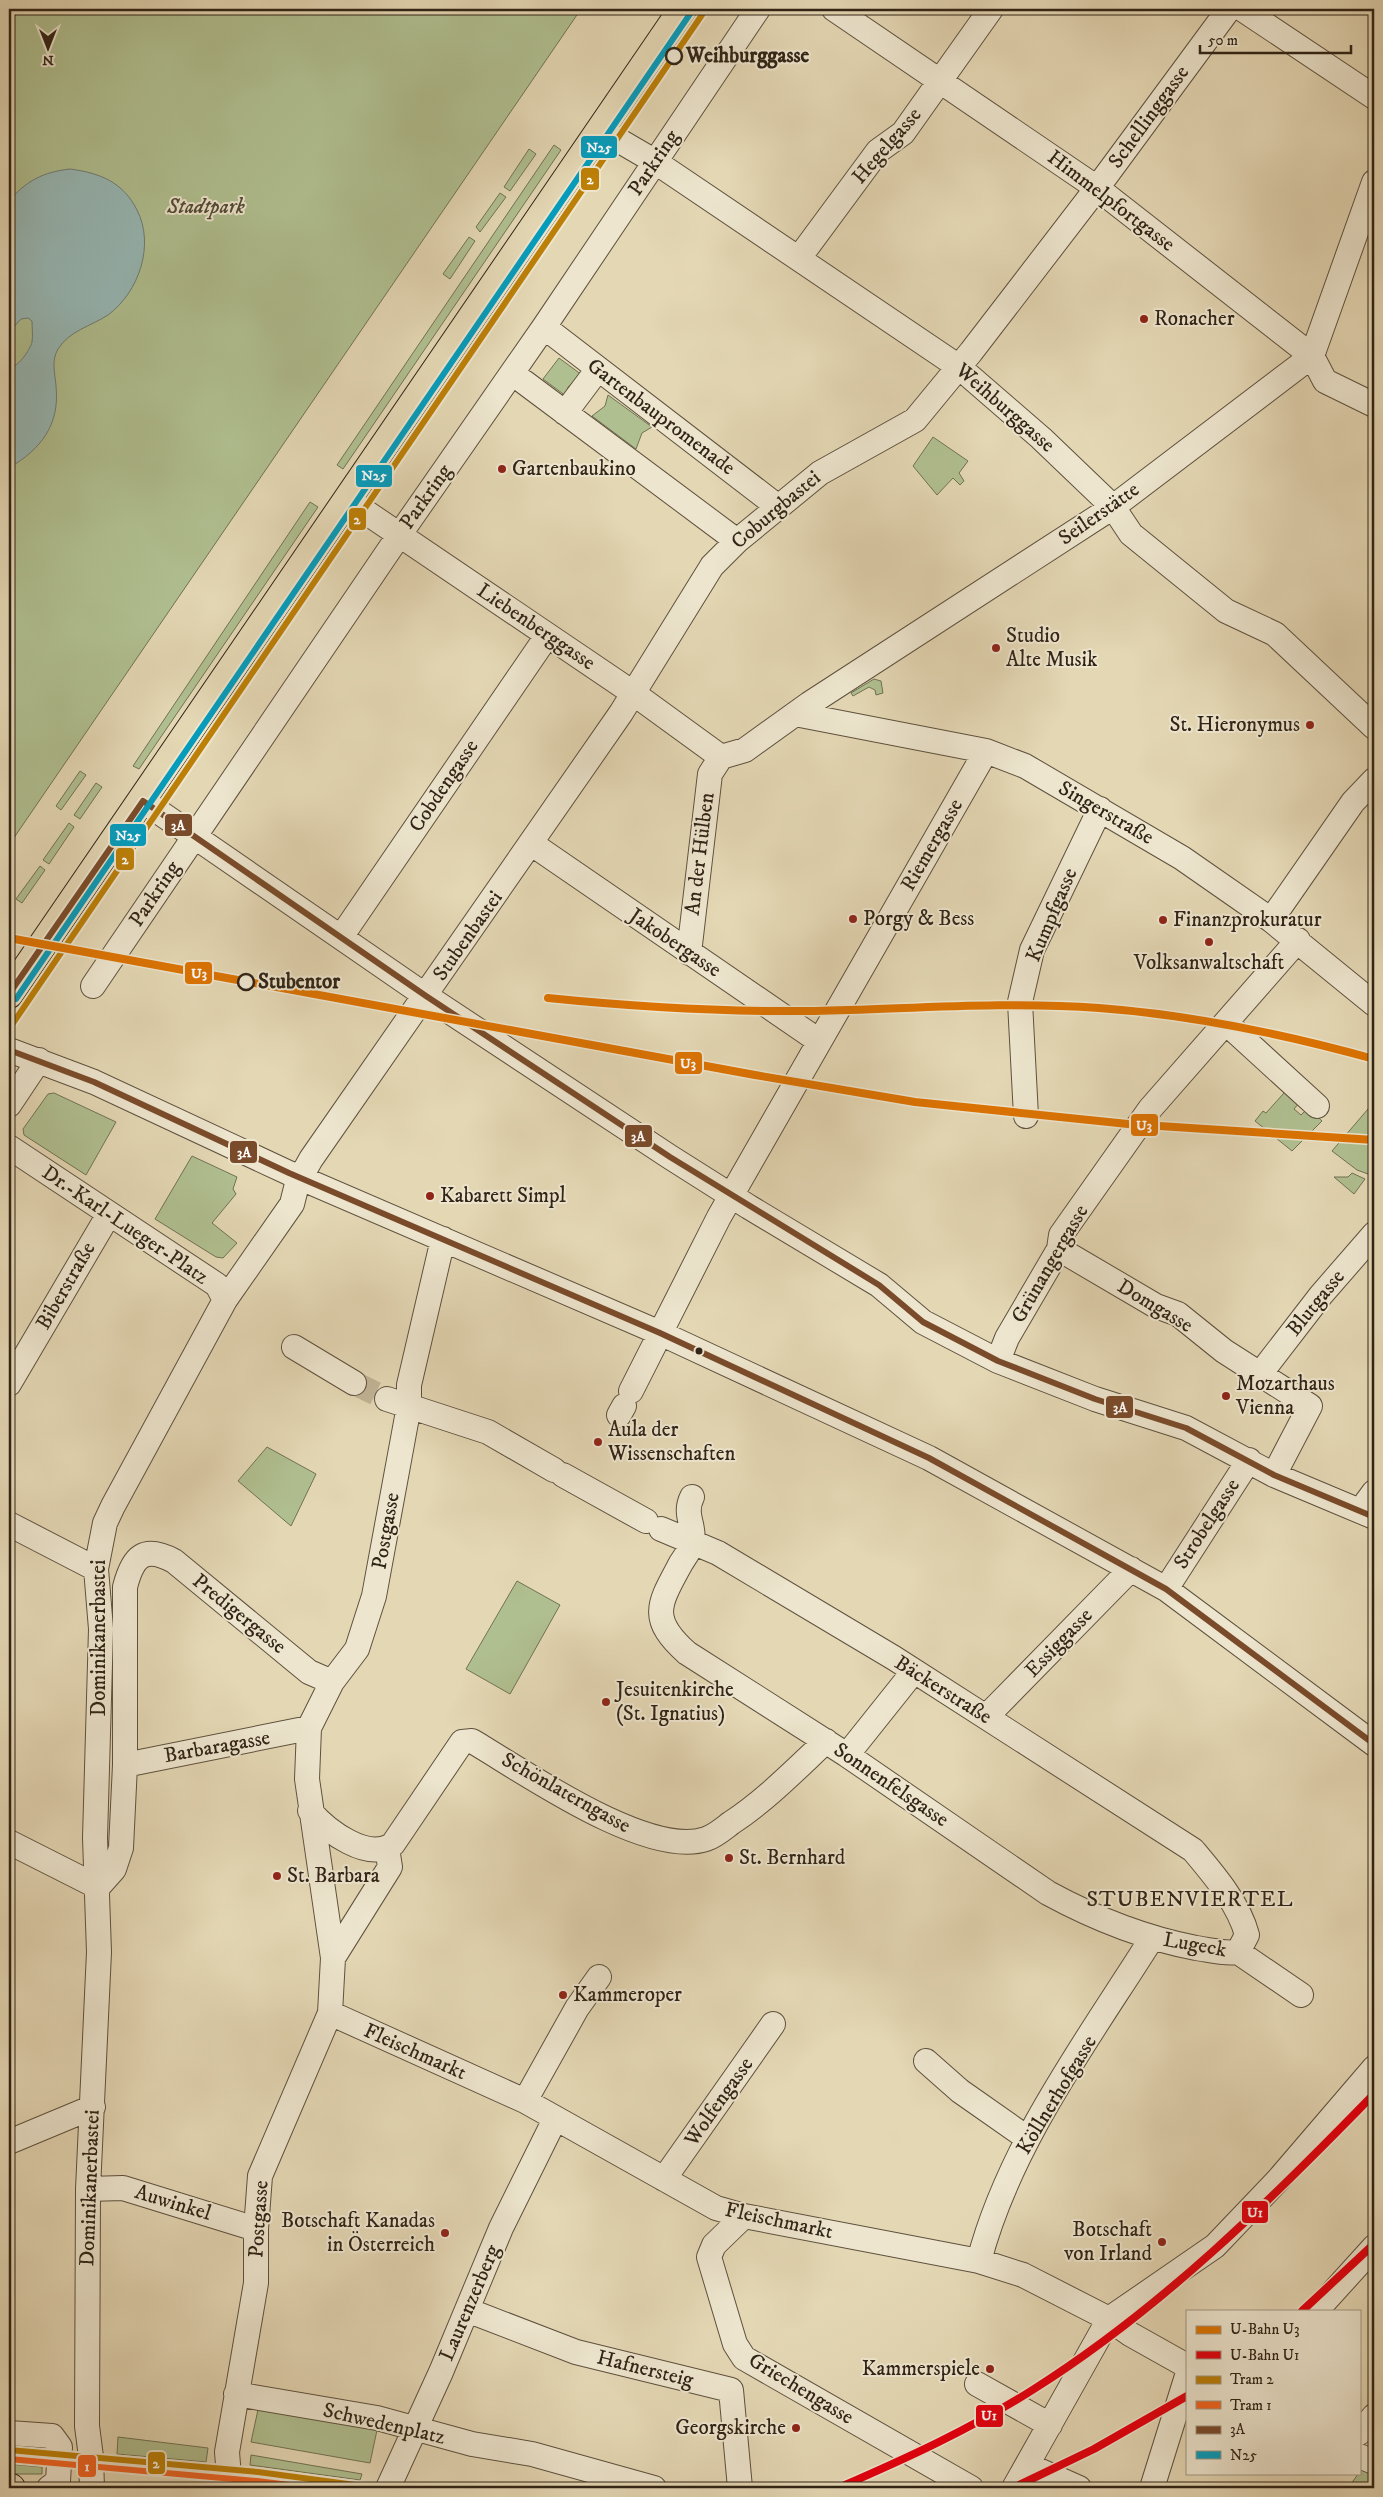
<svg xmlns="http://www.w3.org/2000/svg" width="1383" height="2497" viewBox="0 0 1383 2497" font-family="'IM FELL DW Pica',serif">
  <rect width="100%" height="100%" fill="#e4d7b4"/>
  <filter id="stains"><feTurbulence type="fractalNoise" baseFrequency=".004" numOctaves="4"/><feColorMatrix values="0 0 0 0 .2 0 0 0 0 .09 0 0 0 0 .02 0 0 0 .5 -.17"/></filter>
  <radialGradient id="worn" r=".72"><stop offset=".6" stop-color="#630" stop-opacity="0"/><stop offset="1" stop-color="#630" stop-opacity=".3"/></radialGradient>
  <path fill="#b0bf90" stroke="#707254" d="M 20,9 L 581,9 L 9,845 L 9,24 Z
    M 554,145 L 561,150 L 343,469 L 337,465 Z
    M 529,149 L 536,154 L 510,191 L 504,187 Z
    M 500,193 L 506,197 L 480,232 L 476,227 Z
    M 469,237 L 475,241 L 450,279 L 443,274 Z
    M 559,358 L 582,375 L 568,387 L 566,396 L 543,379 Z
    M 608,395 L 652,427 L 642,433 L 636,449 L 592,416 L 605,406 Z
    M 933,437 L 968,461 L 959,473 L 964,481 L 960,485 L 953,478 L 937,495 L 913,466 Z
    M 310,502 L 318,507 L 139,769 L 133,766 Z
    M 874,679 L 881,681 L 883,693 L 876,695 L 875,690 L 869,687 L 853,696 L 851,693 Z
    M 80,771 L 86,775 L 61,810 L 56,806 Z
    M 96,783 L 102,787 L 80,819 L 74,815 Z
    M 69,823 L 74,827 L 49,864 L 43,860 Z
    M 40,866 L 45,870 L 22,903 L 16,899 Z
    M 1283,1087 L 1300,1102 L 1294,1109 L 1301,1115 L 1308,1108 L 1322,1121 L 1292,1151 L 1255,1121 L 1263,1111 L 1266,1113 L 1284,1093 L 1281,1090 Z
    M 54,1093 L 116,1122 L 86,1175 L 24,1135 L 23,1129 L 48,1094 Z
    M 1374,1102 L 1374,1166 L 1368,1174 L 1357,1170 L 1332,1151 Z
    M 192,1156 L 237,1177 L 233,1189 L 236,1194 L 212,1223 L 237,1243 L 223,1258 L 216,1257 L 155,1219 Z
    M 1352,1173 L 1365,1179 L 1354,1194 L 1334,1177 L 1348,1177 Z
    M 267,1447 L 316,1474 L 291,1526 L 238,1481 Z
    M 517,1581 L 560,1605 L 510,1694 L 466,1669 Z
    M 259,2405 L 377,2430 L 370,2463 L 251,2442 Z
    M 118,2437 L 208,2448 L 206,2462 L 117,2454 Z
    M 251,2455 L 362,2474 L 360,2480 L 250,2465 Z
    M 9,2464 L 42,2467 L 42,2474 L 9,2474 Z
    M 1361,2470 L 1374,2474 L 1374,2486 L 1367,2488 L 1363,2484 L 1357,2488 L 1348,2488 Z"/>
  <path fill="#97b8b5" stroke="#6e7d76" d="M 70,169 C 100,173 123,182 137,210 C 155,245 139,292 108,315 C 91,326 69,331 58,349 C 51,361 55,373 56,386 C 60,425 41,449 9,468 L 9,367 C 17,369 30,350 32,342 C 33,335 32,328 32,321 L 28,318 L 21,319 L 9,332 L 9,201 C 26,181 43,172 70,169 Z"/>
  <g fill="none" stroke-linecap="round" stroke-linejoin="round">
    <path stroke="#c0b395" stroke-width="24" stroke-dasharray="24 12" stroke-linecap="butt" d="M 354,1383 L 387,1399"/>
    <defs>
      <path id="minor" d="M 834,9 L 1097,188 L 1312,356 L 1325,381 L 1374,405
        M 1242,9 L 1374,97
        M 601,130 L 654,161 L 959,367 L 1041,438 L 1113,507 L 1131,534 L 1226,611 L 1275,634 L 1374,727
        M 799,258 L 878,151 L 903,133 L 991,9
        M 544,327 L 777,506
        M 524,382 L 737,541
        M 565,413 L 598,369
        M 348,500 L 633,693 L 721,757
        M 795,714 L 986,751 L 1025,766 L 1182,858 L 1271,920 L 1374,1004
        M 721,757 L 745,750 L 809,704 L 1113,507 L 1312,356 L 1374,182
        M 143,801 L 426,996 L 670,1157 L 749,1207 L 879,1285 L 923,1322 L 998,1361 L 1095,1399 L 1186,1428 L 1274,1475 L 1374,1517
        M 532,844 L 819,1041
        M 1271,920 L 1353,802 L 1374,780
        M 341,937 L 547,636
        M 689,953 L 710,774 L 721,757
        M 93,986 L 400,534 L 544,327 L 758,9
        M 1226,1023 L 1317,1106
        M 9,1050 L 94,1082 L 289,1173 L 660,1333 L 929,1458 L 1166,1589 L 1374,1744
        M 9,1105 L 39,1060
        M 1026,1116 L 1020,1002 L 1032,950 L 1100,809
        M 9,1147 L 217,1285 L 225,1300
        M 1059,1249 L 1156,1306 L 1178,1314 L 1224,1351 L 1310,1406 L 1274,1475
        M 294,1347 L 354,1383
        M 998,1361 L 1007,1338 L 1059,1249 L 1061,1235 L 1150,1109 L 1298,940
        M 1260,1374 L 1321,1295 L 1374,1234
        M 9,1384 L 109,1214
        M 631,1391 L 719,1217 L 986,751
        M 387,1399 L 488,1432 L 554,1470
        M 619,1415 L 624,1406
        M 563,1475 L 646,1521
        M 692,1497 C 683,1515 696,1527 692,1542 C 691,1549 685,1557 681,1563 C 659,1604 648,1618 687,1653 L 847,1755 L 1048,1893 C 1094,1918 1144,1938 1196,1948 C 1210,1950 1224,1954 1238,1952 L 1301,1995
        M 1360,1511 L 1374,1492
        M 9,1524 L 96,1569
        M 661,1529 L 718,1553 L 894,1658 L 1193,1850 C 1214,1875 1239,1904 1247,1935 L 1238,1952
        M 1166,1589 L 1249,1460
        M 986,1717 L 1131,1569
        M 847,1755 L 914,1671
        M 125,1765 L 309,1728
        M 310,1811 C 327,1831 368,1862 393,1844 L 462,1742 L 472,1741 C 523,1771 648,1859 706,1839 C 715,1836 723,1829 731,1823 C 766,1800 795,1770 826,1741
        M 9,1842 L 98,1887
        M 98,1887 L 114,1869 L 121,1848 L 125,1765 L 125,1587 C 133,1556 144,1545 174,1561 L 309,1672 L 332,1682
        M 333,1958 L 390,1867 L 387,1848
        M 330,2013 L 525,2101 L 716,2208 L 744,2216 L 979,2261 L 1023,2275 L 1109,2319 L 1130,2334 L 1187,2366
        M 926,2061 L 960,2091 L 1027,2138
        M 525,2101 L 577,2008 L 599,1977
        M 9,2142 L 93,2107
        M 664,2179 L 773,2024
        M 88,2189 L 123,2188 L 256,2229
        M 744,2216 L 714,2245 L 709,2257 L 735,2344 L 744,2358 L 971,2488
        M 979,2261 C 1009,2145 1089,2038 1152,1938
        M 467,2310 L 576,2352 L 731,2390 L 740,2488
        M 1316,2311 L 1374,2247
        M 977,2384 L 1050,2425
        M 236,2394 L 377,2418 L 472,2444 L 532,2454 L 654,2488
        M 9,2433 L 52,2436 L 60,2447 L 58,2481 L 49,2488
        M 1359,2433 L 1374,2416
        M 1359,2456 L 1374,2462
        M 1027,2465 L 1079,2488
        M 92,2488 L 91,2457 L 87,2426 L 88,2189 L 99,1952 L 95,1838 L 101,1629 L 96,1569 L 105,1523 L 113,1506 L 225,1300 L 292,1204 L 297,1184 L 311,1159 L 621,713 L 712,566 L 737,541 L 820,473 L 915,420 L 971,352 L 1097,188 L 1229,9
        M 237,2488 L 229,2477 L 227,2452 L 256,2283 L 256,2229 L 260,2176 L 330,2013 L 333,1958 L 307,1779 L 309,1728 L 332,1682 L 357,1649 L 374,1596 L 409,1406 L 409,1385 L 443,1239
        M 388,2488 L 441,2372 L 501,2228 L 555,2119
        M 1014,2488 L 1109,2319 L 1215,2246 L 1278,2180 L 1374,2068
        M 1152,2488 L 1187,2376"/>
      <path id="major" d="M 9,994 L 683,9
        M 9,2488 L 11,2488"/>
    </defs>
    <use href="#minor" stroke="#5e513e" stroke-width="26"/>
    <use href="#major" stroke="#312417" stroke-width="30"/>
    <use href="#minor" stroke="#ede5ce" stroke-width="24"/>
    <use href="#major" stroke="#e4d7b4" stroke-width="28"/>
    <defs>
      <path id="bus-1" d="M 9,994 L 143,801 L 426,996 L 670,1157 L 879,1285 L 923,1322 L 998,1361 L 1095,1399 L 1186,1428 L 1274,1475 L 1374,1517
        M 9,1050 L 94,1082 L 289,1173 L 660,1333 L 929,1458 L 1166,1589 L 1374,1744"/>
      <path id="bus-2" d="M 16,999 L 690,14"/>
    </defs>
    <use href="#bus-1" stroke="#ede5ce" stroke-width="10"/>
    <use href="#bus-2" stroke="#ede5ce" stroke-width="10"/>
    <use href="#bus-1" stroke="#7a4b2a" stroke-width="6"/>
    <use href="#bus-2" stroke="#059cbc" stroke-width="6"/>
    <defs>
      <path id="tram-1" d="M 9,1029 L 706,9
        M 9,2450 L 258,2472 L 378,2488"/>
      <path id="tram-2" d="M 9,2459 L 257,2481 L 314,2488"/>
    </defs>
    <use href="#tram-1" stroke="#ede5ce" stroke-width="10"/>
    <use href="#tram-2" stroke="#ede5ce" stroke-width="10"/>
    <use href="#tram-1" stroke="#bc7f07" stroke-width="6"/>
    <use href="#tram-2" stroke="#f26522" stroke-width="6"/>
    <defs>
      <path id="metro-1" d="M 9,938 L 755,1075 L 915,1102 L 1128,1124 L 1374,1140
        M 548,998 C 637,1007 726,1012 815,1011 C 910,1009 1004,1001 1099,1008 C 1193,1015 1284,1034 1374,1059"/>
      <path id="metro-2" d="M 1302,2311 L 1374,2244
        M 838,2488 C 905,2459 973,2428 1034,2389 C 1162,2308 1269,2202 1374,2094
        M 1013,2488 L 1094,2449 L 1187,2396"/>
    </defs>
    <use href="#metro-1" stroke="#ede5ce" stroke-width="11"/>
    <use href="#metro-2" stroke="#ede5ce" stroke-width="11"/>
    <use href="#metro-1" stroke="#dc7302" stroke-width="8"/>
    <use href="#metro-2" stroke="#e3000f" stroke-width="8"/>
  </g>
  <g fill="#ede5ce" stroke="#312417" stroke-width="2.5">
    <circle cx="674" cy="56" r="8"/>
    <circle cx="246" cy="982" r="8"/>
  </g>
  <g fill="#8f2418" stroke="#ede5ce" stroke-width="2">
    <circle cx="1144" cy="319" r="5"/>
    <circle cx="502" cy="469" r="5"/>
    <circle cx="996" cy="648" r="5"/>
    <circle cx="1310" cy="725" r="5"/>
    <circle cx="853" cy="919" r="5"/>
    <circle cx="1163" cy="920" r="5"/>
    <circle cx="1209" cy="942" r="5"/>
    <circle cx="430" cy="1196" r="5"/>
    <circle cx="1226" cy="1396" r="5"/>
    <circle cx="598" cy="1442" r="5"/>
    <circle cx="606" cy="1702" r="5"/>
    <circle cx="729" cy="1858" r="5"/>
    <circle cx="277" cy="1876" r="5"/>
    <circle cx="563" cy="1995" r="5"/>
    <circle cx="445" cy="2233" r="5"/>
    <circle cx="1162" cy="2242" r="5"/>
    <circle cx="990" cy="2369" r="5"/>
    <circle cx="796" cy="2428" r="5"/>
  </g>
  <circle fill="#312417" stroke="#ede5ce" stroke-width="2" cx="699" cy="1351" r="4.5"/>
  <g text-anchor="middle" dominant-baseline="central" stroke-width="4" stroke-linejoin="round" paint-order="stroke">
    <g font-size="21" font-weight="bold" fill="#312417" stroke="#ede5ce" text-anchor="start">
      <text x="686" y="56">Weihburggasse</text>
      <text x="258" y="982">Stubentor</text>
    </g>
    <g font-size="21" fill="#312417" stroke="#ede5ce">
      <text transform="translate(1149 117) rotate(-54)">Schellinggasse</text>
      <text transform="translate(887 146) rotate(-49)">Hegelgasse</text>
      <text transform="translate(654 163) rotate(-56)">Parkring</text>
      <text transform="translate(1111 201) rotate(37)">Himmelpfortgasse</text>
      <text transform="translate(1005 408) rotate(41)">Weihburggasse</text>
      <text transform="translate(661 417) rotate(37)">Gartenbaupromenade</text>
      <text transform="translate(426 497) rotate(-55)">Parkring</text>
      <text transform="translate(776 510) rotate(-40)">Coburgbastei</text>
      <text transform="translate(1099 514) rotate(-35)">Seilerstätte</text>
      <text transform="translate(536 627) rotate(34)">Liebenberggasse</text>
      <text transform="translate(444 786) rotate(-56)">Cobdengasse</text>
      <text transform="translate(1106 813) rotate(30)">Singerstraße</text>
      <text transform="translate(932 845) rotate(-60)">Riemergasse</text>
      <text transform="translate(700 854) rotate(-83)">An der Hülben</text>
      <text transform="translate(155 894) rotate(-56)">Parkring</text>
      <text transform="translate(1052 915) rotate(-67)">Kumpfgasse</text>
      <text transform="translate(468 936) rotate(-55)">Stubenbastei</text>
      <text transform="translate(675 943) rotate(34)">Jakobergasse</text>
      <text transform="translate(125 1225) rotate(34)">Dr.-Karl-Lueger-Platz</text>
      <text transform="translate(1050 1264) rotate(-60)">Grünangergasse</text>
      <text transform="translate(66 1286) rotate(-60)">Biberstraße</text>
      <text transform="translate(1316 1303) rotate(-51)">Blutgasse</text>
      <text transform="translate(1155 1306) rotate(31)">Domgasse</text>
      <text transform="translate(1207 1524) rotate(-57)">Strobelgasse</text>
      <text transform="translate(386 1531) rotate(-80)">Postgasse</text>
      <text transform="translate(239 1614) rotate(39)">Predigergasse</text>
      <text transform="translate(99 1638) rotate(-90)">Dominikanerbastei</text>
      <text transform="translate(1059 1643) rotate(-46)">Essiggasse</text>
      <text transform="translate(943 1690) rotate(32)">Bäckerstraße</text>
      <text transform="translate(217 1747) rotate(-10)">Barbaragasse</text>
      <text transform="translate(891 1785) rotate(34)">Sonnenfelsgasse</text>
      <text transform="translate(566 1793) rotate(29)">Schönlaterngasse</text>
      <text transform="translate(1195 1945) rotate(10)">Lugeck</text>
      <text transform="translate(415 2052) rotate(24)">Fleischmarkt</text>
      <text transform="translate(1057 2095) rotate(-59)">Köllnerhofgasse</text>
      <text transform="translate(719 2102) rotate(-55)">Wolfengasse</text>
      <text transform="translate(90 2188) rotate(-88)">Dominikanerbastei</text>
      <text transform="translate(173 2203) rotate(17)">Auwinkel</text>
      <text transform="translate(259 2219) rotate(-86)">Postgasse</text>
      <text transform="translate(779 2221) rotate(12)">Fleischmarkt</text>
      <text transform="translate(470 2303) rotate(-67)">Laurenzerberg</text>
      <text transform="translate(645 2369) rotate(14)">Hafnersteig</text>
      <text transform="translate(801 2389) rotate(31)">Griechengasse</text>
      <text transform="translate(384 2424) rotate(13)">Schwedenplatz</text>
    </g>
    <g font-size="21" font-style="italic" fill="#514b35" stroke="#ede5ce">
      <text x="206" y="207">Stadtpark</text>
    </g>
    <g font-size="21" fill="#312417" stroke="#ede5ce" text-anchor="start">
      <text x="1154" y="319">Ronacher</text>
      <text x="512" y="469">Gartenbaukino</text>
      <text x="1006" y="636">Studio<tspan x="1006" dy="24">Alte Musik</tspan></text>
      <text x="1300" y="725" text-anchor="end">St. Hieronymus</text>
      <text x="863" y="919">Porgy &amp; Bess</text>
      <text x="1173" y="920">Finanzprokuratur</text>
      <text x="1209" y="963" text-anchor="middle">Volksanwaltschaft</text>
      <text x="440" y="1196">Kabarett Simpl</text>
      <text x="1236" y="1384">Mozarthaus<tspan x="1236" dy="24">Vienna</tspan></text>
      <text x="608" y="1430">Aula der<tspan x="608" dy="24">Wissenschaften</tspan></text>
      <text x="616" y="1690">Jesuitenkirche<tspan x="616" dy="24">(St. Ignatius)</tspan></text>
      <text x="739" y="1858">St. Bernhard</text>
      <text x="287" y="1876">St. Barbara</text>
      <text x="573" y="1995">Kammeroper</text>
      <text x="435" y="2221" text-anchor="end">Botschaft Kanadas<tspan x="435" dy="24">in Österreich</tspan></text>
      <text x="1152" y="2230" text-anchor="end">Botschaft<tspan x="1152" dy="24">von Irland</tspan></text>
      <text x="980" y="2369" text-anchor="end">Kammerspiele</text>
      <text x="786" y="2428" text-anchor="end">Georgskirche</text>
    </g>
    <g font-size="22" letter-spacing="1" fill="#312417" stroke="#ede5ce">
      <text x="1190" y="1899">STUBENVIERTEL</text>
    </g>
  </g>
  <g stroke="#ede5ce" stroke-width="2">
    <rect x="580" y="135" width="38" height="24" rx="5" fill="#059cbc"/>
    <rect x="580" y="167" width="20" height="24" rx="5" fill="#bc7f07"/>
    <rect x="355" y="464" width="38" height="24" rx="5" fill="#059cbc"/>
    <rect x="348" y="507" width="19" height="24" rx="5" fill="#bc7f07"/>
    <rect x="164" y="813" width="29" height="24" rx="5" fill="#7a4b2a"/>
    <rect x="109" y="823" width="38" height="24" rx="5" fill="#059cbc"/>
    <rect x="115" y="847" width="20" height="24" rx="5" fill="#bc7f07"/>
    <rect x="184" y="961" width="29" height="24" rx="5" fill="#dc7302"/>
    <rect x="674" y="1051" width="29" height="24" rx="5" fill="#dc7302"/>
    <rect x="1130" y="1113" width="29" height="24" rx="5" fill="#dc7302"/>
    <rect x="624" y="1124" width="29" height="24" rx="5" fill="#7a4b2a"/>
    <rect x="229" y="1140" width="29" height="24" rx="5" fill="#7a4b2a"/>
    <rect x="1105" y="1395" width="29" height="24" rx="5" fill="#7a4b2a"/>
    <rect x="1241" y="2200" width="28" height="24" rx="5" fill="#e3000f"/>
    <rect x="975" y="2404" width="29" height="24" rx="5" fill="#e3000f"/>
    <rect x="147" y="2451" width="19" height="24" rx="5" fill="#bc7f07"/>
    <rect x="77" y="2454" width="20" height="24" rx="5" fill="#f26522"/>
  </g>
  <g font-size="14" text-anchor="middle" font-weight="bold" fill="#fff">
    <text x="599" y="152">N25</text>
    <text x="590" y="184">2</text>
    <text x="374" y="480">N25</text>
    <text x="357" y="524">2</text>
    <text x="178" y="830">3A</text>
    <text x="128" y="840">N25</text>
    <text x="125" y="864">2</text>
    <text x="199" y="978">U3</text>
    <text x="688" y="1068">U3</text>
    <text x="1144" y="1130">U3</text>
    <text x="638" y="1141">3A</text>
    <text x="244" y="1157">3A</text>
    <text x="1120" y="1412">3A</text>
    <text x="1255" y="2217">U1</text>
    <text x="989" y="2420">U1</text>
    <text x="156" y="2468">2</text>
    <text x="87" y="2471">1</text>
  </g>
  <rect width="1383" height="2497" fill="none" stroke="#e4d7b4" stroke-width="30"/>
  <rect x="10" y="10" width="1363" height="2477" fill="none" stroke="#312417" stroke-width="2.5"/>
  <rect x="15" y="15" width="1353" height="2467" fill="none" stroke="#312417"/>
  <rect x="1186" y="2310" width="175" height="165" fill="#ede5ce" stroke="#a29885"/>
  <rect x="1196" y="2326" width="25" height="8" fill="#dc7302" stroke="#a29885"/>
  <text x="1230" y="2334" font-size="15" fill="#312417">U-Bahn U3</text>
  <rect x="1196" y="2351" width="25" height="8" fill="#e3000f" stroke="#a29885"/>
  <text x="1230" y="2360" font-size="15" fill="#312417">U-Bahn U1</text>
  <rect x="1196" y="2376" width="25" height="8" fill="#bc7f07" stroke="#a29885"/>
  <text x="1230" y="2384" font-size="15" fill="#312417">Tram 2</text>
  <rect x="1196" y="2401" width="25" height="8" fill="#f26522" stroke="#a29885"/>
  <text x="1230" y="2410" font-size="15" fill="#312417">Tram 1</text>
  <rect x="1196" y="2426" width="25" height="8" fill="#7a4b2a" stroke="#a29885"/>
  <text x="1230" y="2434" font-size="15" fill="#312417">3A</text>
  <rect x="1196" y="2451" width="25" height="8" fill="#059cbc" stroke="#a29885"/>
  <text x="1230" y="2460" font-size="15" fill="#312417">N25</text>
  <g transform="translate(48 48) rotate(180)" stroke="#ede5ce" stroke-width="4" paint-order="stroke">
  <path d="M0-4L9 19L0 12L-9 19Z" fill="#312417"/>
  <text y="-8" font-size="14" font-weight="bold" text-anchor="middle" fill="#312417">N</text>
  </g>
  <path d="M1200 45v8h151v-8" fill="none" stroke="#312417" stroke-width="2.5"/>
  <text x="1208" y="45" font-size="15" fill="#312417" stroke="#ede5ce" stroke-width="4" paint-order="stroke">50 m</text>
  <rect width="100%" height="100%" filter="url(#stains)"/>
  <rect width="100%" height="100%" fill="url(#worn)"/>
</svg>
